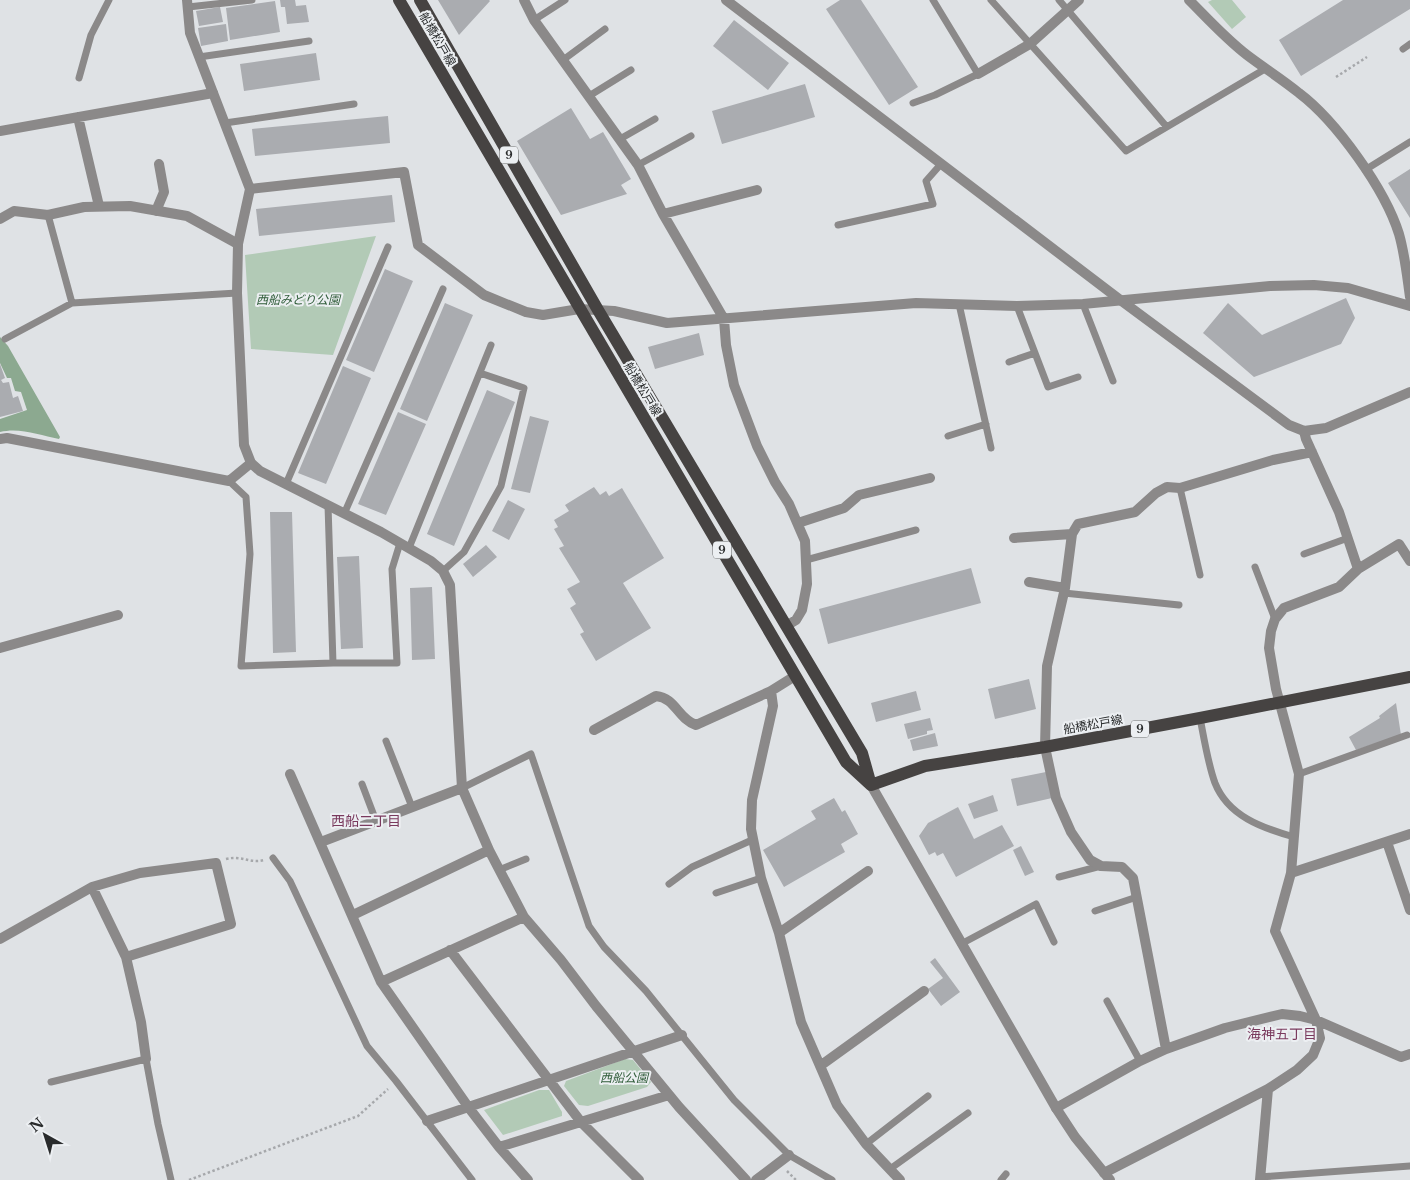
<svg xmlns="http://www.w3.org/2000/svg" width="1410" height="1180" viewBox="0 0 1410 1180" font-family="'Libre Baskerville','Noto Sans JP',serif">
  <rect width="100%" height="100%" fill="#dfe2e5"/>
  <path fill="#b2cab6" d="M 1212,0 L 1232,0 L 1246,17 L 1232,29 L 1208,2 Z
    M 376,236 L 333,355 L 251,349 L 245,255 Z
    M 625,1059 L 633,1060 L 651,1082 L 647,1087 L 588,1106 L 579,1105 L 564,1086 L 566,1081 Z
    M 539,1090 L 549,1090 L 562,1112 L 562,1116 L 503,1135 L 484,1110 Z"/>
  <path fill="#8ca990" d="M 0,337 L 8,346 L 60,437 L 59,439 C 40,435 19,427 0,432 L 0,419 L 27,410 L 21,392 L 15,391 L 11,378 L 7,378 L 0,363 Z"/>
  <path fill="#aaacb0" d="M 280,0 L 295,0 L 296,6 L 306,5 L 309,22 L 287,24 L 285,7 L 281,7 Z
    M 438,0 L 489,0 L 490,1 L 459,35 Z
    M 840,0 L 861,0 L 918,87 L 889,105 L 826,9 Z
    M 1343,0 L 1410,0 L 1410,9 L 1301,76 L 1279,40 Z
    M 275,1 L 280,32 L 230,40 L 226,8 Z
    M 220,7 L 223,22 L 199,26 L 196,11 Z
    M 734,20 L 789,63 L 768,90 L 713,46 Z
    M 226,24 L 228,41 L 201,46 L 198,28 Z
    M 316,53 L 320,80 L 244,91 L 240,64 Z
    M 805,84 L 815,117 L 722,144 L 712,111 Z
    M 571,108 L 590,139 L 603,132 L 631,179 L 621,185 L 627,194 L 561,215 L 517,141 Z
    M 388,116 L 390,143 L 255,156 L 252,129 Z
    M 1410,169 L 1410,218 L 1388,183 Z
    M 392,195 L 395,222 L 259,236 L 256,209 Z
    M 385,269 L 413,281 L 374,372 L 346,360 Z
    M 1346,298 L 1355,318 L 1341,344 L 1254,377 L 1203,333 L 1228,303 L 1262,335 Z
    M 445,303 L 473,315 L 427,421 L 400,409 Z
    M 699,333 L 704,355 L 655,369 L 648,347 Z
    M 0,364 L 5,378 L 1,380 L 3,383 L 9,382 L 13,398 L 18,396 L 23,411 L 0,417 Z
    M 343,366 L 371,378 L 326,484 L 298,473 Z
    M 487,390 L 515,402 L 454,546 L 427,534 Z
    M 398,412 L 426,424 L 386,515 L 358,504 Z
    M 530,416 L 549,421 L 530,493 L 511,489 Z
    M 594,487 L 600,495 L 606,491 L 609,496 L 622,488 L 664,558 L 623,583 L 651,628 L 596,661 L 580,634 L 584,632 L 570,608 L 576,604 L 567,589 L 580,582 L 559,548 L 564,546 L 554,529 L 558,527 L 554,520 L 569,511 L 565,505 Z
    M 508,500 L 525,509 L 509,540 L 492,531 Z
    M 270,512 L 292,512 L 296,652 L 273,653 Z
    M 486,545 L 497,557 L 473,577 L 463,564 Z
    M 359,556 L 363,648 L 341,649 L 337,557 Z
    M 971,568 L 981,603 L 828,644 L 819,609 Z
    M 432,587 L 435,659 L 412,660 L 410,588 Z
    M 1029,679 L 1036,709 L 995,719 L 988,689 Z
    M 916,691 L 921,710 L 876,722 L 871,703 Z
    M 1396,703 L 1401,735 L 1356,750 L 1349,737 L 1380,718 L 1379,716 Z
    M 930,718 L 933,730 L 927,731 L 927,734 L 908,739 L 904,724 Z
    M 935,733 L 938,746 L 913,751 L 910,740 Z
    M 1046,772 L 1052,798 L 1017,806 L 1011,779 Z
    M 993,795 L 998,811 L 974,819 L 968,804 Z
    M 834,798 L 842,812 L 845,810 L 858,834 L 841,844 L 845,852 L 784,887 L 763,850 L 816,819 L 811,811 Z
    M 958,807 L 974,839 L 1002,825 L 1014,846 L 956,877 L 943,853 L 937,856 L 935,852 L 929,855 L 919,836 L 928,823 Z
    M 1021,846 L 1034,872 L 1025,876 L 1013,850 Z
    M 935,958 L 960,992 L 941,1006 L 928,989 L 943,978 L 930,962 Z"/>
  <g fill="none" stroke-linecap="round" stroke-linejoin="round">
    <path stroke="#a6a8ab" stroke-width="2.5" stroke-dasharray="2.5 2.5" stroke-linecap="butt" d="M 1336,77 L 1367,57
      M 226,859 C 242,855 250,864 264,860
      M 787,1171 L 796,1180
      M 189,1180 L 358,1116 L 388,1089"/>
    <path stroke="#8b8989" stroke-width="7" d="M 991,0 L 1126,151 L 1265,69
      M 1059,0 L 1166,126
      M 188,7 L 252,0
      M 534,20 L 565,0
      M 1403,49 L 1410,44
      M 199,57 L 309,41
      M 563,60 L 605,29
      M 79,78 L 91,35 L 109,0
      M 589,96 L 631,70
      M 913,103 L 935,95 L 978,74 L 933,0
      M 225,123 L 354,104
      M 620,139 L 655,119
      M 638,165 L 691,136
      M 1365,170 L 1410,142
      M 48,215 L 72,303
      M 838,225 L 933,204 L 926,181 L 941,164
      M 959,304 L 991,448
      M 1083,304 L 1113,381
      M 1017,306 L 1048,387 L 1078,377
      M 5,339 L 72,303 L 237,293
      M 1009,362 L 1035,353
      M 948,436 L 986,424
      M 229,481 L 246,497 L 250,554 L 241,666 L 333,663 L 397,663 L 392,569 L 400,543
      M 286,484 L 388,247
      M 1180,488 L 1200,575
      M 328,505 L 333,663
      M 344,514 L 443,289
      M 409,548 L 491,345
      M 1304,554 L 1348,538
      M 806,560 L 916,530
      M 1255,567 L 1275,619
      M 443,571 L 464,552 L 501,486 L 524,388 L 480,373
      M 1064,593 L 1179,605
      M 1200,718 C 1204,738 1208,764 1215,783 C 1228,816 1262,828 1294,837
      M 386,741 L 412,807
      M 1299,774 L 1407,735
      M 362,784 L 376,821
      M 462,788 L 531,754 L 589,926 L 604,947 L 646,991 L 734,1100 L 789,1155 L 832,1180
      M 273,858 L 290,881 L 367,1046 L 396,1081 L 472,1180
      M 499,870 L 526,859
      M 1059,877 L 1101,866
      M 669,884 L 692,867 L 752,840
      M 716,893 L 761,878
      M 1095,911 L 1137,897
      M 961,944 L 1036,904 L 1054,942
      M 1107,1001 L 1140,1061
      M 51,1082 L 146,1059 L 158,1124 L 171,1180
      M 866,1144 L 928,1096
      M 890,1169 L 968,1113
      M 1260,1177 L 1410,1166
      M 1001,1180 L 1006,1174"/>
    <path stroke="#8b8989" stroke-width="10" d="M 524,0 L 534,20 L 638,165 L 663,214 L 724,319 L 726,345 L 734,385 L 757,446 L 775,482 L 789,504 L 805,541 L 807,584 L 802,610 L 796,620 L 786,626
      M 1189,0 C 1208,19 1226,39 1247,55 C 1264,68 1282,79 1299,93 C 1336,121 1385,189 1399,234 C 1405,255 1407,276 1410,297
      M 978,74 L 1030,44 L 1079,0
      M 78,117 L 99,206
      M 0,131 L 213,93
      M 250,189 L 404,172 L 418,245 L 484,295 L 526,312 L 543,315 L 579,309 L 614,311 L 667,323 L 916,303 L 1017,306 L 1083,304 L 1270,286 L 1314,285 L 1348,288 L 1410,306
      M 156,211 L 164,192 L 159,164
      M 663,214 L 757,190
      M 0,219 L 14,211 L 48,215 L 84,207 L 130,206 L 187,216 L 238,244
      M 0,439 L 7,438 L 229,481 L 251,463
      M 798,523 L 844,508 L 859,495 L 930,478
      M 1014,538 L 1072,534
      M 1358,569 L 1399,544 L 1410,561
      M 1029,582 L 1065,588
      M 0,648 L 118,615
      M 771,691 L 773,706 L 752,800 L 751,829 L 761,878 L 779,933 L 801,1022 L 837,1105 L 866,1144 L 900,1180
      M 594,730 L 656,696 C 676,698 677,718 696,725 L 771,691 L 795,676
      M 290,774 L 381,982 L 469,1108 L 499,1147 L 528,1180
      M 321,842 L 462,788 L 489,850 L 524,917 L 561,960 L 596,1006 L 679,1107 L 746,1180
      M 1387,842 L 1410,910
      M 1291,873 L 1410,834
      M 92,887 L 126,957 L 141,1022 L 146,1059
      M 353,915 L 489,850
      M 779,933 L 868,871
      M 0,939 L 92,887 L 140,873 L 216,863 L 231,924 L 126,957
      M 450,950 L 581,1122 L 639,1180
      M 381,982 L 524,917
      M 1166,1049 L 1133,878 L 1122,867 L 1101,866 L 1090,860 L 1071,832 L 1056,798 L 1045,747 L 1047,666 L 1065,588 L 1072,534 L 1078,524 L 1135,512 L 1156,493 L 1167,487 L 1180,488 L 1273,460 L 1312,452
      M 820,1066 L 924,991
      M 1056,1108 L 1140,1061 L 1166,1049 L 1225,1028 L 1282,1014 L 1300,1016 L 1316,1020 L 1401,1057 L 1410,1054
      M 427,1121 L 682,1035
      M 499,1147 L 669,1095
      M 1104,1173 L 1268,1089 L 1297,1070 L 1313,1055 L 1320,1038 L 1316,1020 L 1275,931 L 1291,873 L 1299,774 L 1276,689 L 1269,648 L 1271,631 L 1275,619 L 1284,608 L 1339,587 L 1358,569 L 1339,512 L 1306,439 L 1304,431
      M 756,1180 L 789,1155
      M 1260,1180 L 1268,1089"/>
    <path stroke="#8b8989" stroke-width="10" d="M 187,0 L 190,33 L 250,189 L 238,244 L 237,293 L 244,445 L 251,463 L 260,471 L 381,532 L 431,561 L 443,571 L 450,585 L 462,788
      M 726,0 L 1119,299 L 1289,425 L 1304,431 L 1326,428 L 1410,392
      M 871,785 L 1056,1108 L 1075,1137 L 1110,1180"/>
    <path stroke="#464342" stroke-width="12" d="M 399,0 L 846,762 L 871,785
      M 420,0 L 598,310 L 862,753 L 871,785
      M 871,785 L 925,766 L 1045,747 L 1200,718 L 1410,677"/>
  </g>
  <g text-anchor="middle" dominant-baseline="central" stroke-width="4" stroke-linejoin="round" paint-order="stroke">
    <g fill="#eceff2" stroke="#646667" stroke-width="1">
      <rect x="500" y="146.5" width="18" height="17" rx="4"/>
      <rect x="713" y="541.5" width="18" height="17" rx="4"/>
      <rect x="1131" y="720.5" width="18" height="17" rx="4"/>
    </g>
    <g font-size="11" font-weight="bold" fill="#292b2c">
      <text x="509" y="155">9</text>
      <text x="722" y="550">9</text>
      <text x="1140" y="729">9</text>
    </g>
    <g font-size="12" fill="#292b2c" stroke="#eceff2">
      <text transform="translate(438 39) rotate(60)">船橋松戸線</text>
      <text transform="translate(643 389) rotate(59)">船橋松戸線</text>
      <text transform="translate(1093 724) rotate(-10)">船橋松戸線</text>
    </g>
    <g font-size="12" font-style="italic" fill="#2f5c39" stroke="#eceff2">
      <text x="298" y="299">西船みどり公園</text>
      <text x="624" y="1077">西船公園</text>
    </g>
    <g font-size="14" fill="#7a3a5e" stroke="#eceff2">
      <text x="366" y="821">西船二丁目</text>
      <text x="1282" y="1034">海神五丁目</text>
    </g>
  </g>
  <g transform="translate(45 1135) rotate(321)" stroke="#eceff2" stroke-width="4" paint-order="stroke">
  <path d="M0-4L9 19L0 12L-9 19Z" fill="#292b2c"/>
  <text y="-8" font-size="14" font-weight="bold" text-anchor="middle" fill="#292b2c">N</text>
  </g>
</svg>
